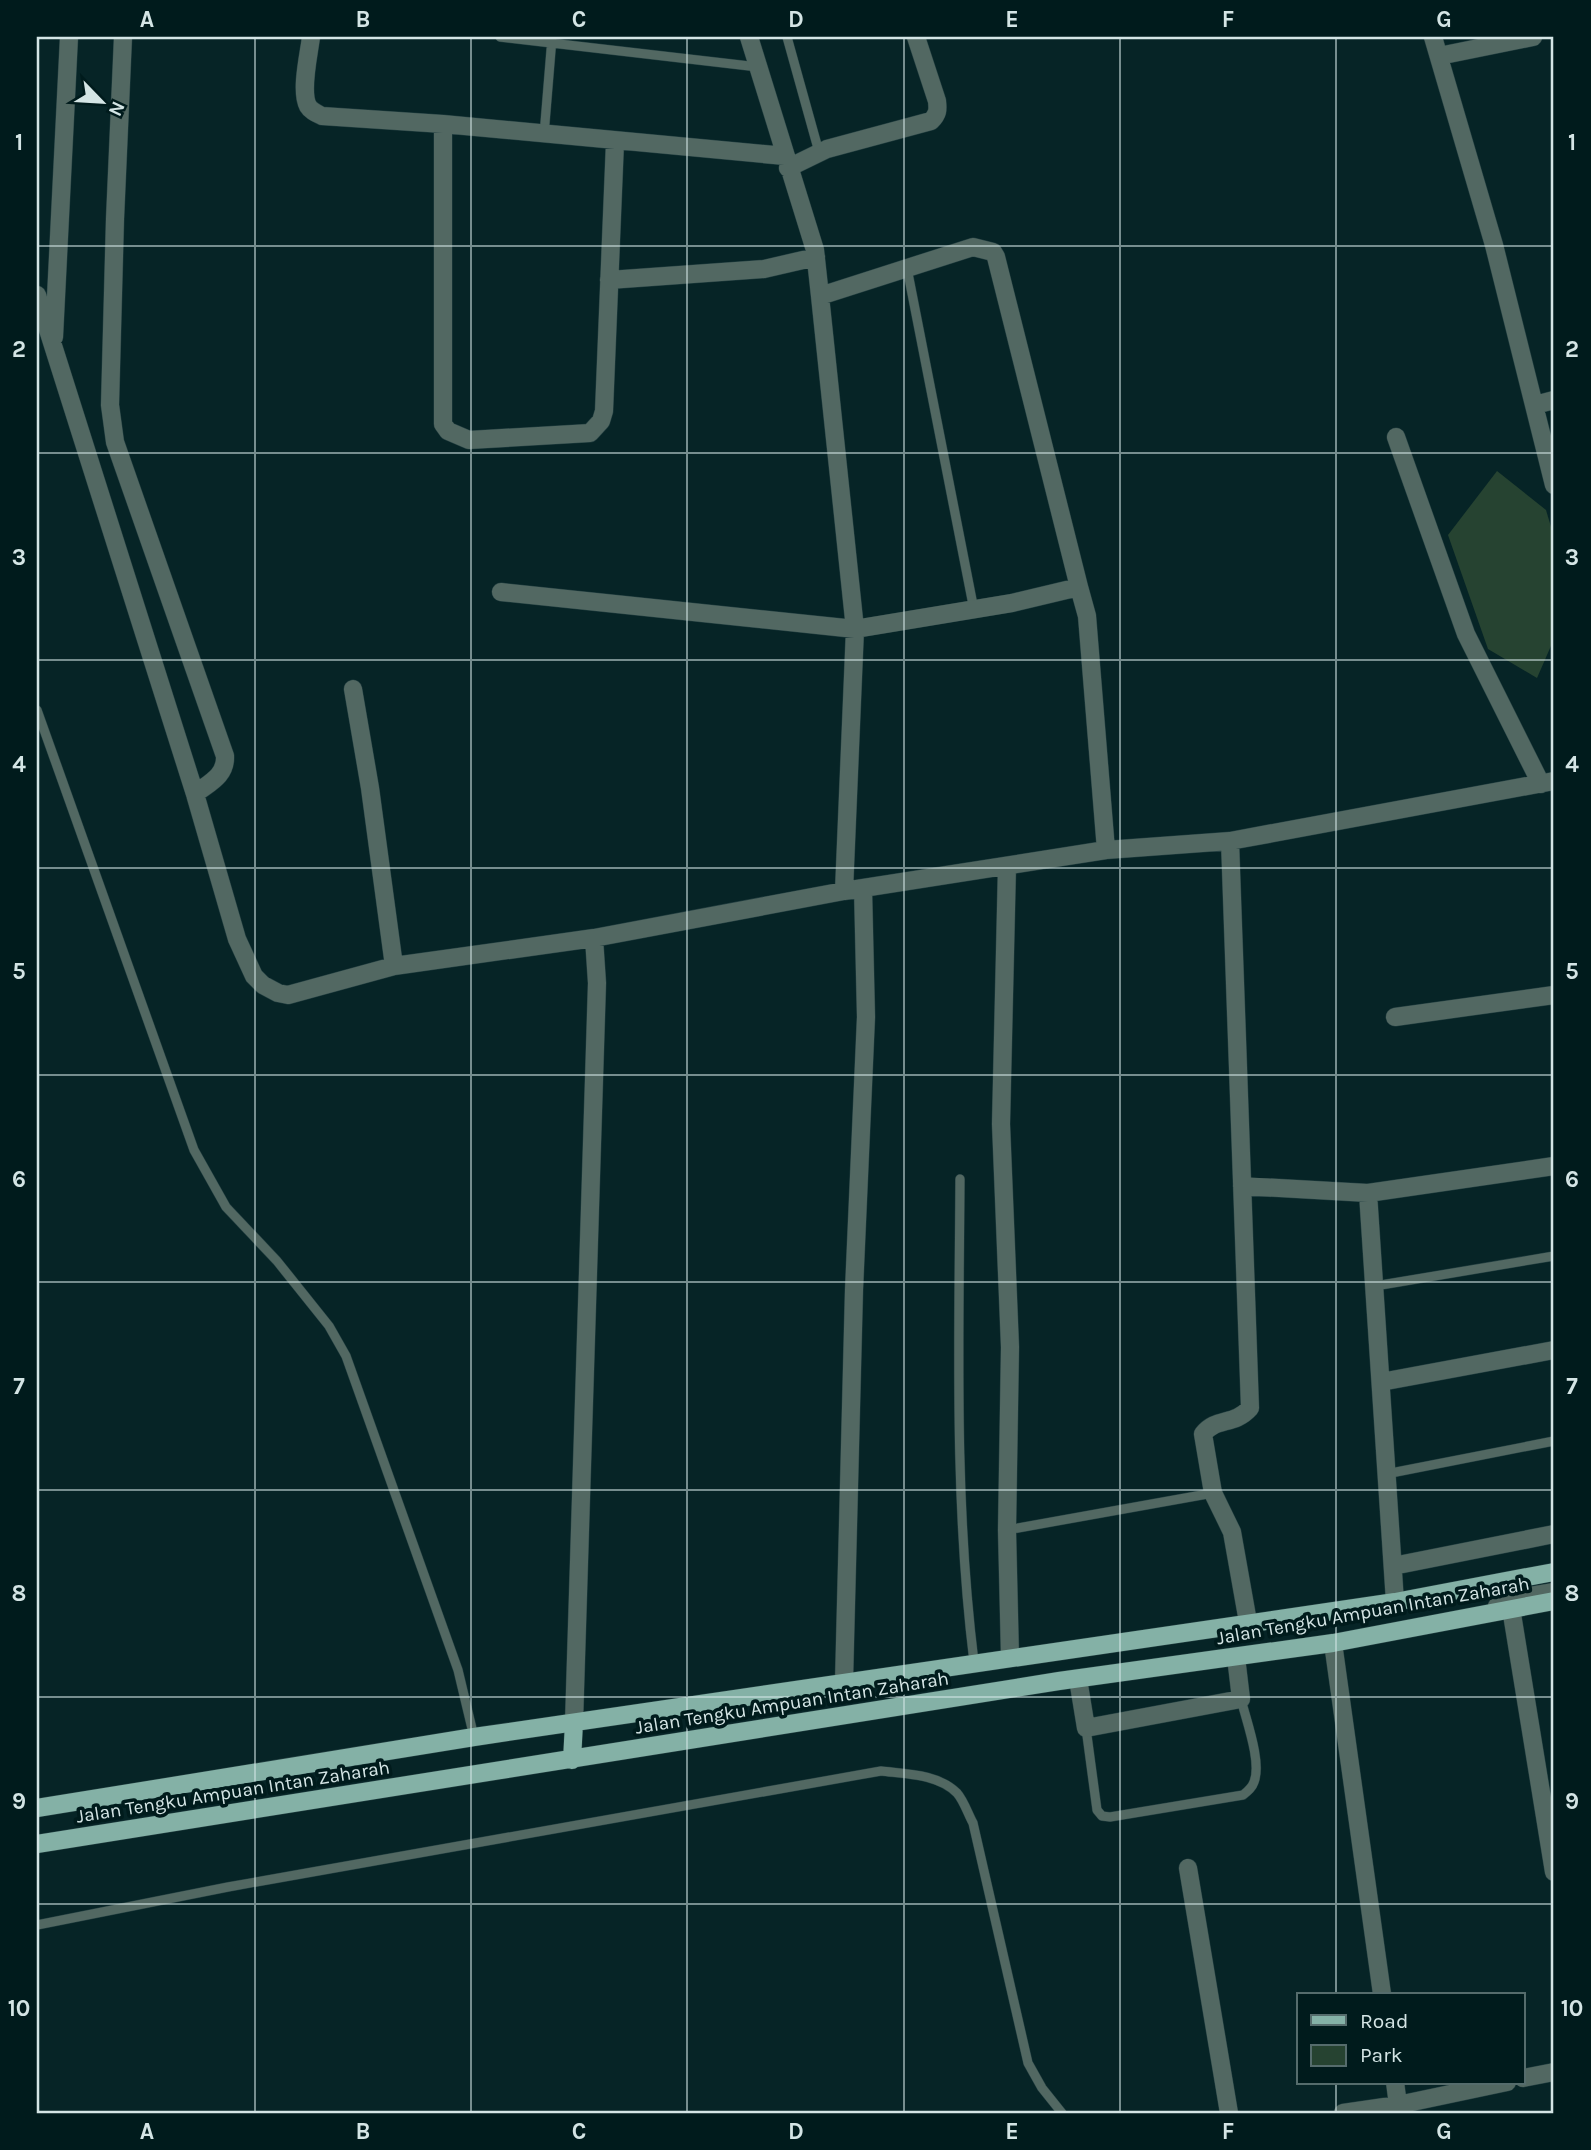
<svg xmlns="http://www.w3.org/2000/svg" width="1591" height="2150" viewBox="0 0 1591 2150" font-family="Karla,sans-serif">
  <rect width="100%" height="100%" fill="#062426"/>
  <path fill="#264331" d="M 1497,471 L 1546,510 L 1554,537 L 1554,639 L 1537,678 L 1488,649 L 1448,535 Z"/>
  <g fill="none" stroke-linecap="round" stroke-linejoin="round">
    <defs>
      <path id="service" d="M 500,37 L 758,67
        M 787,37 L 819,152
        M 544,135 L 552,38
        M 907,268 L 974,610
        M 37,710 L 194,1150 L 226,1207 L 277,1261 L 329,1326 L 346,1356 L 458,1670 L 474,1737
        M 960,1179 C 959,1340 954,1501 974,1662
        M 1375,1286 L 1554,1256
        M 1386,1474 L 1554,1441
        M 1007,1530 L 1213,1493
        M 1086,1728 L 1097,1810 L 1102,1816 L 1110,1817 L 1243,1795 C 1248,1791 1252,1788 1254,1782 C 1262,1762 1246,1720 1241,1699
        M 37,1925 L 228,1887 L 881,1771 C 906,1774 938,1774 957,1793 C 964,1801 968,1814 973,1823 L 1028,2063 L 1042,2088 L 1062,2113"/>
      <path id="minor" d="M 123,37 L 115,219 L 110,405 L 115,442 L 225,756 C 226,776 209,783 195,794
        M 311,37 C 309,54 300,91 308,106 C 311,111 316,113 322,116 L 443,124 L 785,156
        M 749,37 L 815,250 L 820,296 L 855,629 L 844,891
        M 1433,37 L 1494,245 L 1554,485
        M 1439,56 L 1533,37
        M 443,124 L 443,424 L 448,431 L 469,440 L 590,433 L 601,421 L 604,411 L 615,142
        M 788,168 L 827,149 L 931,121 C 938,114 938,110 937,101 L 916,37
        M 609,280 L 764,269 L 816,257
        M 37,295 L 195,794 L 237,939 L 254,976 L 263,985 L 278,993 L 288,995 L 394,966 L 594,938 L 844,891 L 1106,850 L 1230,841 L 1554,781
        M 54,337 L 69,37
        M 1535,405 L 1554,400
        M 1396,437 L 1466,634 L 1541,784
        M 1079,587 L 1087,616 L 1106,850
        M 501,592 L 855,629 L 1012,603 L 1079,587 L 996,257 L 993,252 L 973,247 L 820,296
        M 353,689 L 370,788 L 394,966
        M 1230,841 L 1250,1408 C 1234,1426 1216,1417 1203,1434 L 1213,1493 L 1232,1532 L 1248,1622
        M 1007,866 L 1001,1124 L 1010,1347 L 1007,1530 L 1010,1657
        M 1395,1017 L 1554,995
        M 1242,1186 L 1368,1193 L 1554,1166
        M 1368,1193 L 1395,1602
        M 1381,1382 L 1554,1350
        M 1393,1566 L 1554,1534
        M 1497,1606 L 1511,1599 L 1554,1592
        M 1511,1608 L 1554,1872
        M 1333,1643 L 1382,1994
        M 1078,1679 L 1086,1728 L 1241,1699 L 1236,1657
        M 844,1682 L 854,1290 L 866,1017 L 863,888
        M 574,1723 L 597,983 L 594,938
        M 1188,1868 L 1229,2113
        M 1523,2078 L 1554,2072
        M 1395,2082 L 1398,2105
        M 1343,2113 L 1398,2105 L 1507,2082"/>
      <path id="primary" d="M 572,1760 L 574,1723
        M 37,1808 L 474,1737 L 1395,1602 L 1554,1572
        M 37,1844 L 1059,1681 L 1333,1643 L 1554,1601"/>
    </defs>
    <use href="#service" stroke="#233f41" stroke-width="10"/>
    <use href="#minor" stroke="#233f41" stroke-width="19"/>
    <use href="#primary" stroke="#233f41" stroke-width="19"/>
    <use href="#service" stroke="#526862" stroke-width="9"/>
    <use href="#minor" stroke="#526862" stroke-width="18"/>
    <use href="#primary" stroke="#84b1a6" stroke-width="18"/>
  </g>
  <path fill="none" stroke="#d4e5e5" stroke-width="2" stroke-opacity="0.55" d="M 255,37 L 255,2113M 471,37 L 471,2113M 687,37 L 687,2113M 904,37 L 904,2113M 1120,37 L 1120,2113M 1336,37 L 1336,1994M 37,246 L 1554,246M 37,453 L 1554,453M 37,660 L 1554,660M 37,868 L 1554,868M 37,1075 L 1554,1075M 37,1282 L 1554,1282M 37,1490 L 1554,1490M 37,1697 L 1554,1697M 37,1904 L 1554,1904M 1336,2082 L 1336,2113"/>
  <g text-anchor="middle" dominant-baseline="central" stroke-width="7" stroke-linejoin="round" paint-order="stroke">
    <g font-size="19" fill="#d4e5e5" stroke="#001b1c">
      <text transform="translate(1373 1611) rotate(-10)">Jalan Tengku Ampuan Intan Zaharah</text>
      <text transform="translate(792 1703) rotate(-9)">Jalan Tengku Ampuan Intan Zaharah</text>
      <text transform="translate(233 1792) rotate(-9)">Jalan Tengku Ampuan Intan Zaharah</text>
    </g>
  </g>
  <rect width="1591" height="2150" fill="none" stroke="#001b1c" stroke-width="77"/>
  <rect x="1297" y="1993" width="228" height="91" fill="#001b1c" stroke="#556c6c" stroke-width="2"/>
  <rect x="1311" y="2015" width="35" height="10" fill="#84b1a6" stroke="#556c6c" stroke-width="2"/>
  <text x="1360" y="2028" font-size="21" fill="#d4e5e5">Road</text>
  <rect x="1311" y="2045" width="35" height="21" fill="#264331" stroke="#556c6c" stroke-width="2"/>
  <text x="1360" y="2062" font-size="21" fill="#d4e5e5">Park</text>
  <g transform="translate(102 102) rotate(115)" stroke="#001b1c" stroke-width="5" paint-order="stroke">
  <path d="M0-5L12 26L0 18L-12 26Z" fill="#d4e5e5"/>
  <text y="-10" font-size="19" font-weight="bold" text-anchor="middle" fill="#d4e5e5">N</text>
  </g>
  <rect x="38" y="38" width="1514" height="2074" fill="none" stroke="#d4e5e5" stroke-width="2.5"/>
  <g font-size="23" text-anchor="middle" font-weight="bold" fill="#d4e5e5">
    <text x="147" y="27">A</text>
    <text x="363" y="27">B</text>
    <text x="579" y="27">C</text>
    <text x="796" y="27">D</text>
    <text x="1012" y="27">E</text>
    <text x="1228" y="27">F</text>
    <text x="1444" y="27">G</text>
    <text x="19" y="150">1</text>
    <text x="1572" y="150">1</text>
    <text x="19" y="357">2</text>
    <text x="1572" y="357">2</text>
    <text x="19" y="565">3</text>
    <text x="1572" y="565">3</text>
    <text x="19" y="772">4</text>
    <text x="1572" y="772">4</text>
    <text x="19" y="979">5</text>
    <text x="1572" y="979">5</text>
    <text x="19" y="1187">6</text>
    <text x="1572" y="1187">6</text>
    <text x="19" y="1394">7</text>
    <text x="1572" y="1394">7</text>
    <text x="19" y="1601">8</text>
    <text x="1572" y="1601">8</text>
    <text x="19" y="1809">9</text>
    <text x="1572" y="1809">9</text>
    <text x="19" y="2016">10</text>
    <text x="1572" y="2016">10</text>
    <text x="147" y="2139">A</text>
    <text x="363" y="2139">B</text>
    <text x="579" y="2139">C</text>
    <text x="796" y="2139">D</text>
    <text x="1012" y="2139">E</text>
    <text x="1228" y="2139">F</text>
    <text x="1444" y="2139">G</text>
  </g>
</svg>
